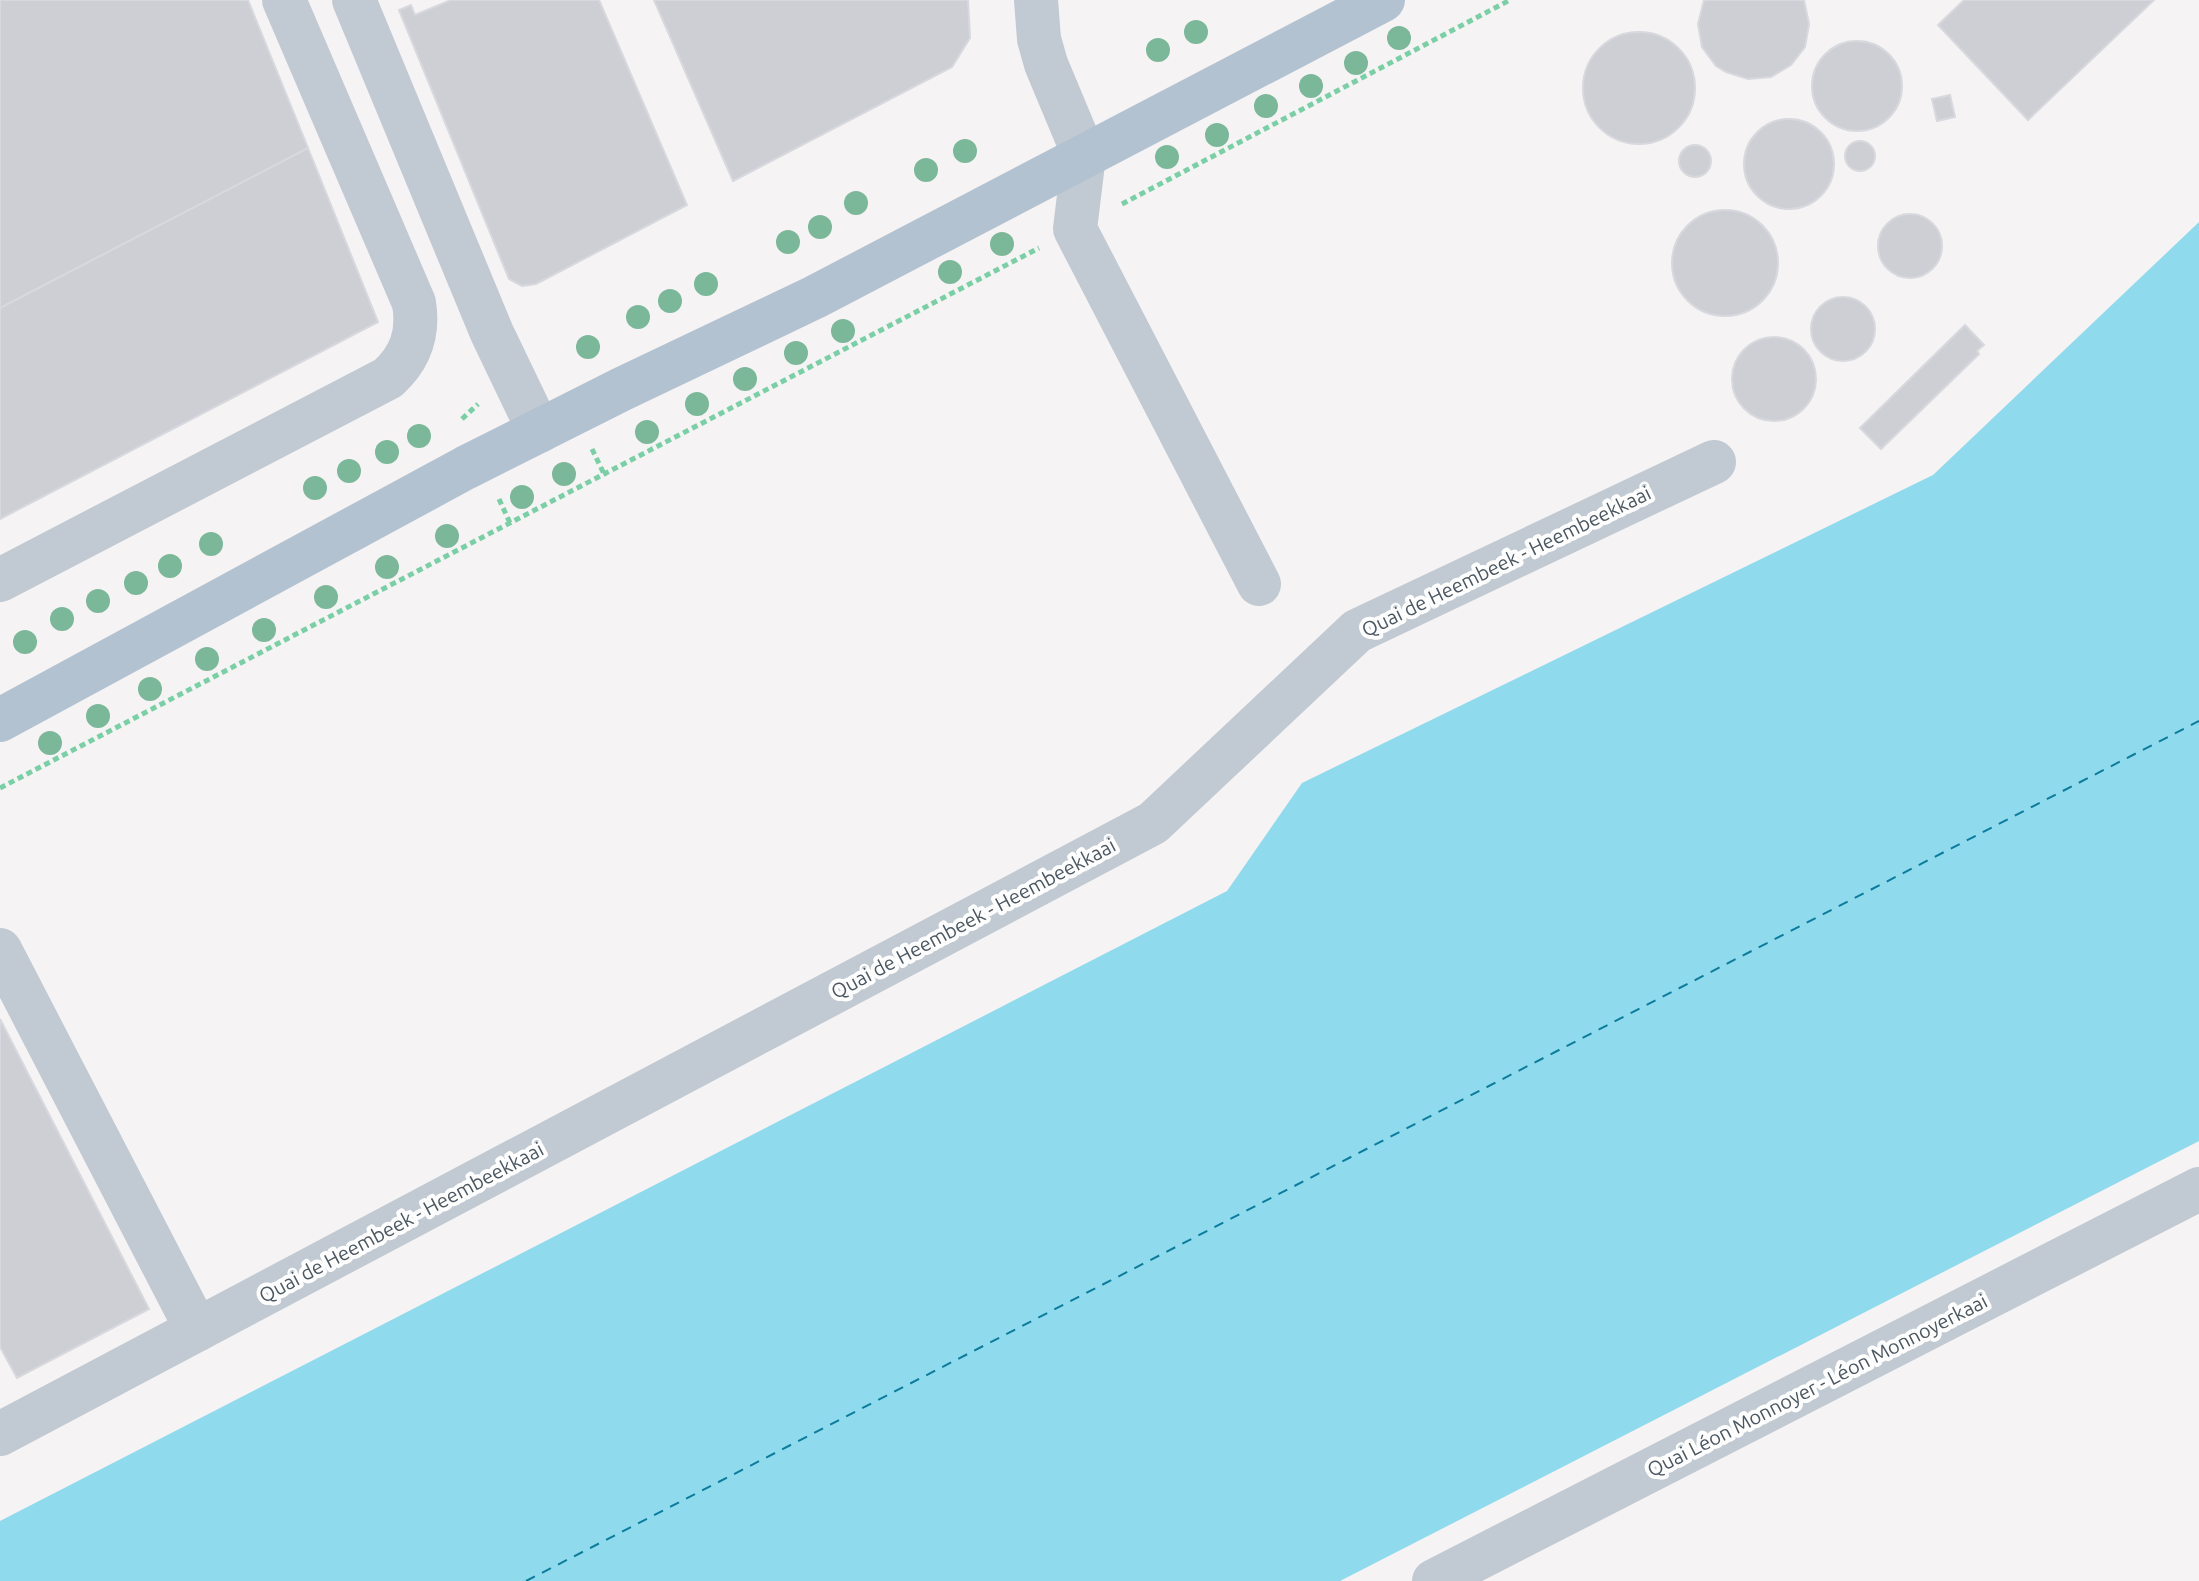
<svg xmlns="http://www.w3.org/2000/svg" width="2199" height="1581" viewBox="0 0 2199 1581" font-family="Ubuntu,sans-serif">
  <rect width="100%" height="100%" fill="#f5f3f3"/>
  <path fill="#90daee" d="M 2199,222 L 2199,1141 L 1340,1581 L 0,1581 L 0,1521 L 1227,891 L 1302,783 L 1933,475 Z"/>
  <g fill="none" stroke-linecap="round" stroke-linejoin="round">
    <path stroke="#0c7c9b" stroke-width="2" stroke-dasharray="10 8" stroke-linecap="butt" d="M 526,1581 L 2199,721"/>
  </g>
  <path fill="#cdcfd5" stroke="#d7d9de" stroke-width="2" d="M 0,0 L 248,0 L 308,148 L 0,308 Z
    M 451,0 L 599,0 L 687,205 L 536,284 L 522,286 L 509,279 L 399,10 L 411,5 L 415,15 Z
    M 654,0 L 968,0 L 970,38 L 952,67 L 733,181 Z
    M 1704,0 L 1804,0 L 1809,24 L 1805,47 L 1791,65 L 1771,77 L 1748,79 L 1726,72 L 1716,66 L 1702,47 L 1698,24 Z
    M 1964,0 L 2154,0 L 2028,120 L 1938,25 Z
    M1583 88a56 56 0 1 1 112 0a56 56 0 1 1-112 0Z
    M1812 86a45 45 0 1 1 90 0a45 45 0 1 1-90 0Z
    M 1950,95 L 1955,117 L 1937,121 L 1932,99 Z
    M1744 164a45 45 0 1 1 90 0a45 45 0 1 1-90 0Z
    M1845 156a15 15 0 1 1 30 0a15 15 0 1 1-30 0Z
    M1679 161a16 16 0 1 1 32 0a16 16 0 1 1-32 0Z
    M 308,148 L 378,322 L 0,519 L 0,308 Z
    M1672 263a53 53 0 1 1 106 0a53 53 0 1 1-106 0Z
    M1878 246a32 32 0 1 1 64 0a32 32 0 1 1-64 0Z
    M1811 329a32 32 0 1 1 64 0a32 32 0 1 1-64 0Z
    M 1965,325 L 1984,345 L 1977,351 L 1979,354 L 1881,449 L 1860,428 Z
    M1732 379a42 42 0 1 1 84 0a42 42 0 1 1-84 0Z
    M 0,1019 L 149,1309 L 17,1378 L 0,1347 Z"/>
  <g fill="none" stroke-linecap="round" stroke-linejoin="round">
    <path stroke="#7ad0a6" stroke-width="5" stroke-dasharray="6 4" stroke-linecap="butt" d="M 1122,204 L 1510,0
      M 462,419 L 478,404
      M 592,449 L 604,474
      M 499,499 L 510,523
      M 0,788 L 1039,248"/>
    <path stroke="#c1cad2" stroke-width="44" d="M 354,0 L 492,333 L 539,431
      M 1036,0 L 1039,39 L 1046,64 L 1084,155 L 1075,229 L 1259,584
      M 0,580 L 388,378 C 411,357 419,334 414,303 L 284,0
      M 0,950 L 197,1330
      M 0,1434 L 1153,823 L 1357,631 L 1714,462
      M 1434,1581 L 2199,1189"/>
    <path stroke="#b3c2d1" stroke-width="44" d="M 0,720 L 465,468 L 622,389 L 815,297 L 1383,0"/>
  </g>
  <g fill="#7bb799">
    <circle cx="1196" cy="32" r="12"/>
    <circle cx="1399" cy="38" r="12"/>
    <circle cx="1158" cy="50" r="12"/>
    <circle cx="1356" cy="63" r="12"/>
    <circle cx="1311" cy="86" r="12"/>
    <circle cx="1266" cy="106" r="12"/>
    <circle cx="1217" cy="135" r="12"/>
    <circle cx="965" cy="151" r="12"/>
    <circle cx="1167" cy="157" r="12"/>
    <circle cx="926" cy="170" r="12"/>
    <circle cx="856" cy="203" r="12"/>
    <circle cx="820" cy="227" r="12"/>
    <circle cx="788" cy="242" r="12"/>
    <circle cx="1002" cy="244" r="12"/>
    <circle cx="950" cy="272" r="12"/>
    <circle cx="706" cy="284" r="12"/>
    <circle cx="670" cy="301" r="12"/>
    <circle cx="638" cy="317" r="12"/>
    <circle cx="843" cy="331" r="12"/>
    <circle cx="588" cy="347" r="12"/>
    <circle cx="796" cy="353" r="12"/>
    <circle cx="745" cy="379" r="12"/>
    <circle cx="697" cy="404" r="12"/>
    <circle cx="647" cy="432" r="12"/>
    <circle cx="419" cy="436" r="12"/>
    <circle cx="387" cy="452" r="12"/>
    <circle cx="349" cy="471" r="12"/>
    <circle cx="564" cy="474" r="12"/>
    <circle cx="315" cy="488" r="12"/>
    <circle cx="522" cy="497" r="12"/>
    <circle cx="447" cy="536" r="12"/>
    <circle cx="211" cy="544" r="12"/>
    <circle cx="170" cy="566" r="12"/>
    <circle cx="387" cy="567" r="12"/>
    <circle cx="136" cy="583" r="12"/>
    <circle cx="326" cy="597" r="12"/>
    <circle cx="98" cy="601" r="12"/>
    <circle cx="62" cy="619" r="12"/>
    <circle cx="264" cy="630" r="12"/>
    <circle cx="25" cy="642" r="12"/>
    <circle cx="207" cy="659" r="12"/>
    <circle cx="150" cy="689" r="12"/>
    <circle cx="98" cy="716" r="12"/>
    <circle cx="50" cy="743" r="12"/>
  </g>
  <g text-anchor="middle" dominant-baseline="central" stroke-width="8" stroke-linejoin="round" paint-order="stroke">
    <g font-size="20" fill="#4a5661" stroke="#fff">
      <text transform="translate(1506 561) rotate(-26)">Quai de Heembeek - Heembeekkaai</text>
      <text transform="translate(973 918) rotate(-28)">Quai de Heembeek - Heembeekkaai</text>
      <text transform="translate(401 1222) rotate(-28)">Quai de Heembeek - Heembeekkaai</text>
      <text transform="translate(1817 1385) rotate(-27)">Quai Léon Monnoyer - Léon Monnoyerkaai</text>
    </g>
  </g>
</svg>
